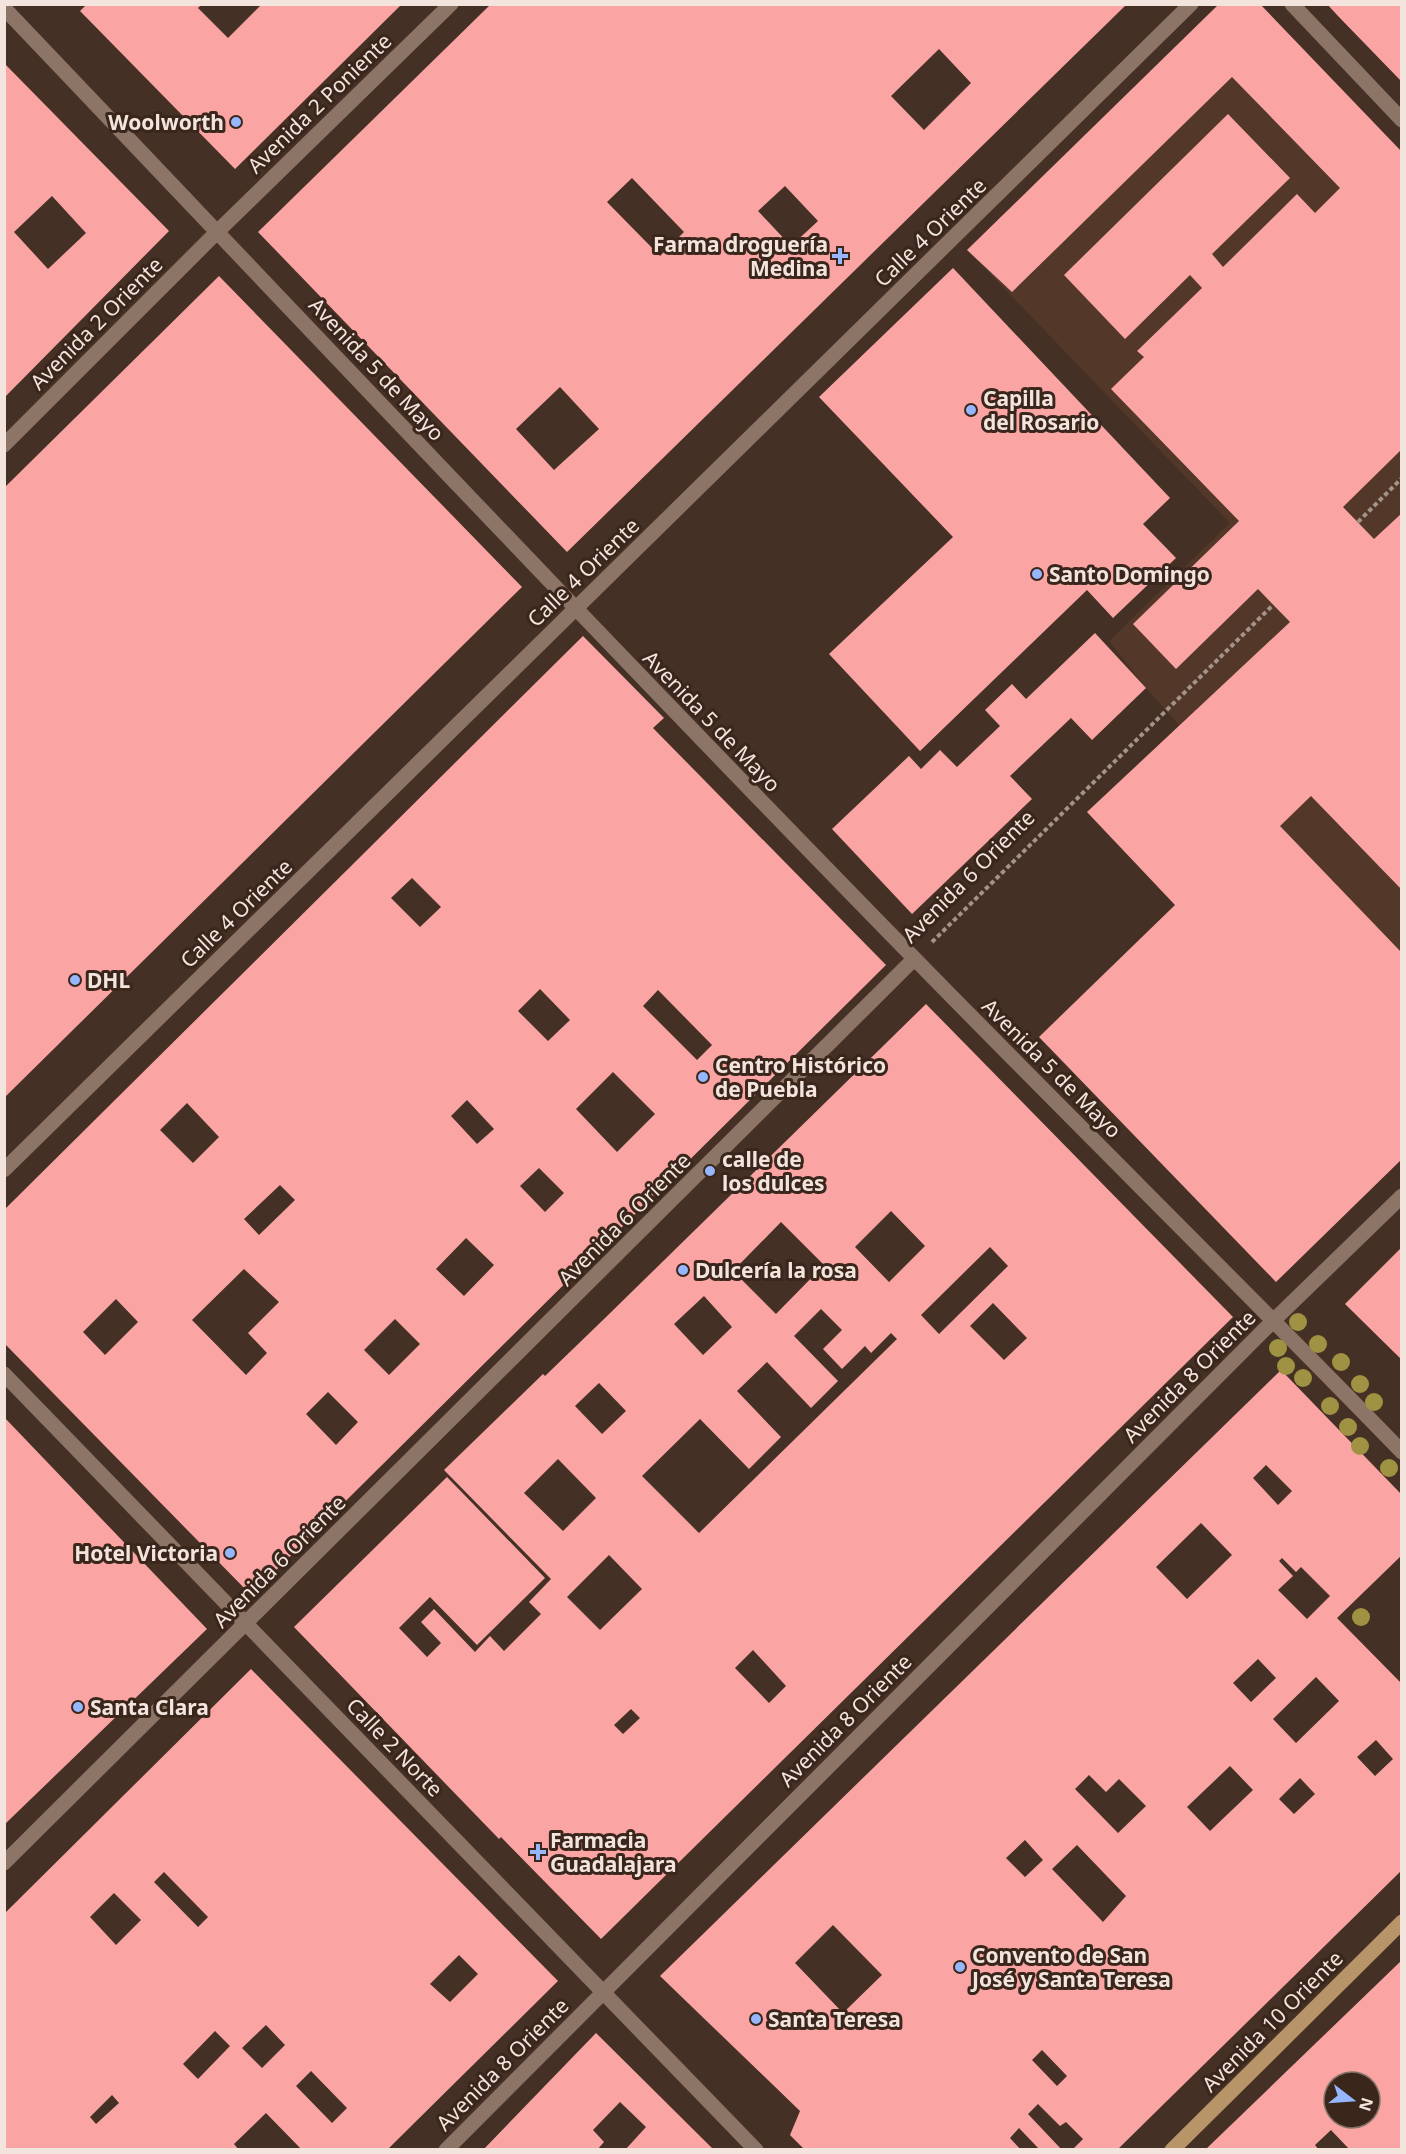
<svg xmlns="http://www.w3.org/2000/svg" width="1406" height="2154" viewBox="0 0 1406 2154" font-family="'Noto Sans',sans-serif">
  <rect width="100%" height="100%" fill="#453025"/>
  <path fill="#533829" d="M 1219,5 L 1401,152 L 1401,953 L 1186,917 L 1087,812 L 1179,725 L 1146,688 L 1109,641 L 1230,523 L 967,250 Z"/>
  <path fill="#faa5a4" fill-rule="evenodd" d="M 87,4 L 202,4 L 198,8 L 228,38 L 262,4 L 402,4 L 235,169 L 80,11 Z
    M 491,4 L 1127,4 L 567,552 L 258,232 ZM 939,49 L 971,83 L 924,130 L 891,96 ZM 632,178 L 684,232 L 660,256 L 607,202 ZM 785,186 L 818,221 L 791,246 L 758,211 ZM 560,387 L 599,429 L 554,470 L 516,429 Z
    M 1219,4 L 1260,4 L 1402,152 L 1402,449 L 1343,507 L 1374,539 L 1402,513 L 1402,890 L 1311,796 L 1280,826 L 1402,953 L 1402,1159 L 1276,1282 L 1039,1037 L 1175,905 L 1087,812 L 1290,622 L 1258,589 L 1176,669 L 1133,624 L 1239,521 L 1111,389 L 1144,357 L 1137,351 L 1202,288 L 1190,275 L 1125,339 L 1064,275 L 1228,114 L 1290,178 L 1212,254 L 1223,267 L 1297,194 L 1315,213 L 1340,188 L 1232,77 L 1012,292 L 967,250 Z
    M 1327,4 L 1402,4 L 1402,82 L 1338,16 Z
    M 4,63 L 169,231 L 4,398 ZM 52,196 L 86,233 L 48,269 L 14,232 Z
    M 953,268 L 1170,498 L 1143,524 L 1176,558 L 1113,618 L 1087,590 L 920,751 L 829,654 L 953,537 L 819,397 Z
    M 219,276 L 522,587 L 4,1098 L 4,488 Z
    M 1095,633 L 1146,688 L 1092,740 L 1071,718 L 1010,776 L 1032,799 L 912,914 L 832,829 L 909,756 L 921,769 L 940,750 L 957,767 L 1000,726 L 985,710 L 1012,684 L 1026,699 Z
    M 583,636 L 664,718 L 653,728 L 886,965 L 251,1595 L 4,1343 L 4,1210 ZM 412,878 L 441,907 L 420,927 L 391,898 ZM 540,989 L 570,1020 L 548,1041 L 518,1011 ZM 658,990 L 712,1045 L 697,1060 L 643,1006 ZM 613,1072 L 655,1114 L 617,1152 L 576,1109 ZM 467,1100 L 494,1129 L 477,1144 L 451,1116 ZM 187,1103 L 219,1137 L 193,1163 L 160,1130 ZM 539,1168 L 564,1193 L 545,1212 L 520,1186 ZM 280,1185 L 295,1200 L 259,1235 L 244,1219 ZM 466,1238 L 494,1265 L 464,1296 L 436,1269 ZM 244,1269 L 279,1302 L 248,1333 L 267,1353 L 246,1375 L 192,1320 ZM 116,1299 L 138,1322 L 105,1355 L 83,1332 ZM 395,1319 L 420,1344 L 389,1375 L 364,1350 ZM 328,1392 L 358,1422 L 336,1445 L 306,1414 Z
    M 926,1004 L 1233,1317 L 601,1939 L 501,1837 L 499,1839 L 294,1627 L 447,1477 L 545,1578 L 477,1645 L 430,1597 L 399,1628 L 427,1657 L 441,1643 L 421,1622 L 434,1609 L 475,1652 L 490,1636 L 504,1651 L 541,1614 L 529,1602 L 551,1579 L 444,1470 L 543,1374 L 545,1376 L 603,1320 ZM 891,1211 L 925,1246 L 889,1282 L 855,1247 ZM 781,1222 L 824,1265 L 776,1314 L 733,1271 ZM 990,1247 L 1008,1266 L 939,1334 L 921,1315 ZM 704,1296 L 732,1327 L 703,1355 L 674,1324 ZM 993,1303 L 1027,1338 L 1004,1360 L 970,1326 ZM 821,1309 L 842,1330 L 823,1349 L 842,1369 L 865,1346 L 871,1353 L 891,1333 L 897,1339 L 699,1533 L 642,1476 L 700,1419 L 749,1469 L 781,1437 L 737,1391 L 767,1362 L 811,1408 L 838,1381 L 794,1336 ZM 599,1383 L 626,1411 L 602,1434 L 575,1406 ZM 558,1459 L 596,1498 L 563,1531 L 524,1493 ZM 609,1555 L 642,1589 L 600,1630 L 567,1597 ZM 753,1650 L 786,1686 L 769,1703 L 735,1668 ZM 631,1709 L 640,1718 L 623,1734 L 614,1725 Z
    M 1402,1247 L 1402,1360 L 1345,1304 Z
    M 1281,1370 L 1402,1495 L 1402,1555 L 1337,1618 L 1402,1684 L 1402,1870 L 1117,2150 L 1072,2150 L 1083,2139 L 1066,2122 L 1060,2126 L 1038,2104 L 1028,2114 L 1062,2150 L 1040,2150 L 1019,2128 L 1010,2138 L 1021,2150 L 805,2150 L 790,2135 L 800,2111 L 660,1976 ZM 1266,1465 L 1292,1491 L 1278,1505 L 1253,1478 ZM 1201,1523 L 1232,1555 L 1187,1599 L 1156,1567 ZM 1282,1558 L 1296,1572 L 1301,1567 L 1330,1596 L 1307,1619 L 1278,1590 L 1293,1576 L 1279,1561 ZM 1258,1659 L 1276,1678 L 1251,1702 L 1233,1683 ZM 1316,1677 L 1339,1701 L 1296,1743 L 1273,1719 ZM 1376,1740 L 1393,1759 L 1375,1776 L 1357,1757 ZM 1230,1766 L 1253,1790 L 1210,1831 L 1187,1807 ZM 1089,1775 L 1106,1792 L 1119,1779 L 1146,1806 L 1118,1833 L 1075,1789 ZM 1300,1778 L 1315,1794 L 1294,1814 L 1279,1799 ZM 1025,1840 L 1043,1860 L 1025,1877 L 1006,1858 ZM 1077,1845 L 1126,1896 L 1103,1922 L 1052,1869 ZM 833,1925 L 882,1975 L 843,2013 L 795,1963 ZM 1042,2050 L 1067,2076 L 1057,2086 L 1032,2060 Z
    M 4,1417 L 207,1629 L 4,1825 Z
    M 251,1669 L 558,1981 L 387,2150 L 302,2150 L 266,2113 L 234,2144 L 239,2150 L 4,2150 L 4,1914 ZM 164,1872 L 208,1917 L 198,1927 L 154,1882 ZM 114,1893 L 141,1920 L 116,1945 L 90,1917 ZM 459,1955 L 478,1974 L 450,2002 L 430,1984 ZM 266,2025 L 285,2045 L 262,2068 L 242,2048 ZM 215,2031 L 230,2046 L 198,2079 L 183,2064 ZM 311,2071 L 347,2108 L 332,2123 L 296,2086 ZM 112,2095 L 119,2103 L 96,2124 L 90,2117 Z
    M 1402,1960 L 1402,2150 L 1350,2150 L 1331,2130 L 1315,2145 L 1319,2150 L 1205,2150 ZM 1334,2082 L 1370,2082 L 1370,2118 L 1334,2118 Z
    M 596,2033 L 714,2150 L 625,2150 L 646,2127 L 620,2102 L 593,2130 L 604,2142 L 597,2150 L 483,2150 Z"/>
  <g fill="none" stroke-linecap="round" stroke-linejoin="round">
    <path stroke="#a4938a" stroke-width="4" stroke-dasharray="4.5 3" stroke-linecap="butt" d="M 1358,522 L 1402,478
      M 932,942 L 1273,605"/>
    <path stroke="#8c7467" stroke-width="15" d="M 1292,4 L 1402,120
      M 4,8 C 306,325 606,643 912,956 C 1074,1122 1240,1285 1402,1452
      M 4,445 L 217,232 L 451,4
      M 4,1170 L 1191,4
      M 4,1374 L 756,2150
      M 4,1863 L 914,959
      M 446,2150 L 1274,1320 L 1402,1196"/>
    <path stroke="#b89568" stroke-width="15" d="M 1172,2150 L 1402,1922"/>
  </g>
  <g fill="#9f9242">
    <circle cx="1298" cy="1322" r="9"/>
    <circle cx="1318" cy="1344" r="9"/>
    <circle cx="1278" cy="1348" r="9"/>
    <circle cx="1341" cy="1362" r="9"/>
    <circle cx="1286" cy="1366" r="9"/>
    <circle cx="1303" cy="1378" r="9"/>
    <circle cx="1360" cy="1384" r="9"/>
    <circle cx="1374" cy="1402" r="9"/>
    <circle cx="1330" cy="1406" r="9"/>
    <circle cx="1348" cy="1427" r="9"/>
    <circle cx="1360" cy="1446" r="9"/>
    <circle cx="1389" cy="1468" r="9"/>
    <circle cx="1361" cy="1617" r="9"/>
  </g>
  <g fill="#96b6fd" stroke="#3a261b" stroke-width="2">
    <circle cx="236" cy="122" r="6"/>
    <path d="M837 247h6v6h6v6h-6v6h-6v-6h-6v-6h6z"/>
    <circle cx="971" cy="410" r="6"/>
    <circle cx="1037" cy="574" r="6"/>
    <circle cx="75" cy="980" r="6"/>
    <circle cx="703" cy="1077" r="6"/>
    <circle cx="710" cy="1171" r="6"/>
    <circle cx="683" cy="1270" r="6"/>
    <circle cx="230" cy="1553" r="6"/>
    <circle cx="78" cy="1707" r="6"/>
    <path d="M535 1843h6v6h6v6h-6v6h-6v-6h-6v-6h6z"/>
    <circle cx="960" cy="1967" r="6"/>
    <circle cx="756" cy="2019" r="6"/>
  </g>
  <g text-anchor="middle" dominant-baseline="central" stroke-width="6" stroke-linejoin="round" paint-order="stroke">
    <g font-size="21" fill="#f3e5de" stroke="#3a261b">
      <text transform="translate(319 103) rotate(-44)">Avenida 2 Poniente</text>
      <text transform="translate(930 232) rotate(-44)">Calle 4 Oriente</text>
      <text transform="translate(96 323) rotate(-45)">Avenida 2 Oriente</text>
      <text transform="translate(377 369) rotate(47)">Avenida 5 de Mayo</text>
      <text transform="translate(583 572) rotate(-44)">Calle 4 Oriente</text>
      <text transform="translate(712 721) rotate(46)">Avenida 5 de Mayo</text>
      <text transform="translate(968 876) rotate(-45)">Avenida 6 Oriente</text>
      <text transform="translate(236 913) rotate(-44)">Calle 4 Oriente</text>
      <text transform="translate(1052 1068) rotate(45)">Avenida 5 de Mayo</text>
      <text transform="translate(624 1219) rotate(-45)">Avenida 6 Oriente</text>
      <text transform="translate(1189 1376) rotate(-45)">Avenida 8 Oriente</text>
      <text transform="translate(279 1561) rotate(-45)">Avenida 6 Oriente</text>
      <text transform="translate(845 1720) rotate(-45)">Avenida 8 Oriente</text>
      <text transform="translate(395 1747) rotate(46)">Calle 2 Norte</text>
      <text transform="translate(1272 2021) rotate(-45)">Avenida 10 Oriente</text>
      <text transform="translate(502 2064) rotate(-45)">Avenida 8 Oriente</text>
    </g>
    <g font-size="21" font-weight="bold" fill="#f3e5de" stroke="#3a261b" text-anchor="start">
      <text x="224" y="122" text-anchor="end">Woolworth</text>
      <text x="828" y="244" text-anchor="end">Farma droguería<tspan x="828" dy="24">Medina</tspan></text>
      <text x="983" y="398">Capilla<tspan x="983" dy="24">del Rosario</tspan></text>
      <text x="1049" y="574">Santo Domingo</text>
      <text x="87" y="980">DHL</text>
      <text x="715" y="1065">Centro Histórico<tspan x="715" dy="24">de Puebla</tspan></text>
      <text x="722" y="1159">calle de<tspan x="722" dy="24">los dulces</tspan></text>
      <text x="695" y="1270">Dulcería la rosa</text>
      <text x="218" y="1553" text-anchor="end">Hotel Victoria</text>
      <text x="90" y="1707">Santa Clara</text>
      <text x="550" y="1840">Farmacia<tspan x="550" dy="24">Guadalajara</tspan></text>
      <text x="972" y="1955">Convento de San<tspan x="972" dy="24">José y Santa Teresa</tspan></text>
      <text x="768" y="2019">Santa Teresa</text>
    </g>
  </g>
  <rect width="1406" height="2154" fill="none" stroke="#f3e5de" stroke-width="12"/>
  <g transform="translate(1352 2100) rotate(107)"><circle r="28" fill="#3a261b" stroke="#847269" stroke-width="1.5"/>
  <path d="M0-4.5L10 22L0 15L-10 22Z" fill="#96b6fd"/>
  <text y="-9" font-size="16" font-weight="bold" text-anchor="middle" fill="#f3e5de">N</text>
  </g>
</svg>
